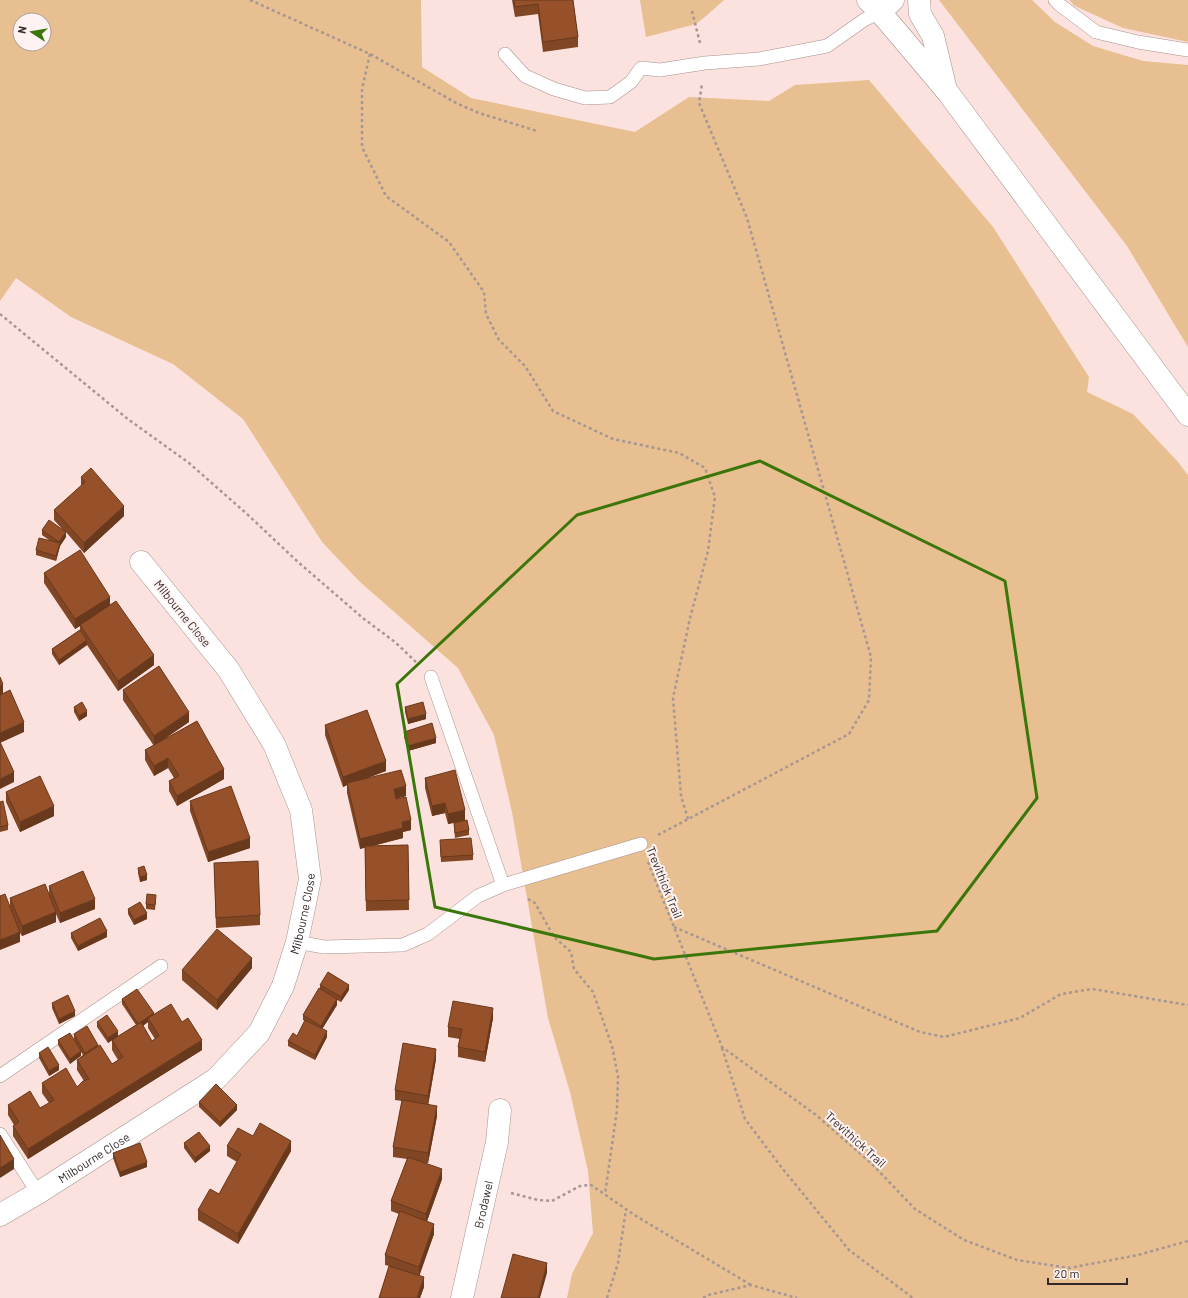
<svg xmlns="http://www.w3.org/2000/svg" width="1188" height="1298" viewBox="0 0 1188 1298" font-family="Barlow,sans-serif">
  <rect width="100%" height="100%" fill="#fce2de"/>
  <path fill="#e7bf90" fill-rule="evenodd" d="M 0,0 L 421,0 L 422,67 L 471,98 L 635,132 L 689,97 L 769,101 L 795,85 L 869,80 L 993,227 L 1089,377 L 1087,392 L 1133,414 L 1178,462 L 1188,475 L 1188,1298 L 567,1298 L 572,1274 L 593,1233 L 588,1171 L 570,1092 L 548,1018 L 512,812 L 494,735 L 458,668 L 359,581 L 322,542 L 243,419 L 173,364 L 71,317 L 16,278 L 0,301 ZM 20,20 L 44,20 L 44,44 L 20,44 Z
    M 640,0 L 724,0 L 706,16 L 696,24 L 646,37 Z
    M 939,0 L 1032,0 L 1055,22 L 1093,46 L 1143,61 L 1188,65 L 1188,347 L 1127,246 Z
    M 1069,0 L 1188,0 L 1188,42 L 1123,28 L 1075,6 Z"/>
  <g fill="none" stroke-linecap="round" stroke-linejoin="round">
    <defs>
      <path id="service" d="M 1055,0 L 1060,5 L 1096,32 L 1138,42 L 1188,50
        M 505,54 L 525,76 L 554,89 L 585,98 L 610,97 L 631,82 L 641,68 L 660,70 L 705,63 L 759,59 L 827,46 L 864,20 L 880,12
        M 431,677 L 503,885
        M 297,942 L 324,947 L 403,945 L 428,934 L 478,896 L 503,885 L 641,844
        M 0,1076 L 161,966
        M 0,1134 L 38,1193"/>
      <g id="minor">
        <path d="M 919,0 L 920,14 L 933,36 L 946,90"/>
        <path d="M 880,12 L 893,0"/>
        <path id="s1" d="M 0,1215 L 38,1193 L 216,1079 L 259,1033 L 283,986 L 297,942 L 310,879 L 301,810 L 274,744 L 228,669 L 141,562"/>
        <path id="s2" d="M 462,1298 L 497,1142 L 500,1110"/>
      </g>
      <path id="trunk" d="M 868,0 L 880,12 L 946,90 L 1188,415"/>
    </defs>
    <use href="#service" stroke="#a8908c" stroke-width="14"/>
    <use href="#minor" stroke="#a8908c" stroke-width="23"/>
    <use href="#trunk" stroke="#a8908c" stroke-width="23"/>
    <path stroke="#a89692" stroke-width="2.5" stroke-dasharray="3 3" stroke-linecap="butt" d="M 250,0 L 370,54 L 458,104 L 479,113 L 537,131
      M 692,11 L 700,43
      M 370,54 L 362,89 L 362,147 L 386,196 L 449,242 L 484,292 L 486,314 L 499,340 L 525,366 L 553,411 L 613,439 L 679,453 L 705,468 L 715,497 L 708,551 L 690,618 L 673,698 L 681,796 L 688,819
      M 0,314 L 129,420 L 189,463 L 247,514 L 298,562 L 364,619 L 395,642 L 418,664
      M 658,835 L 849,734 L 869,700 L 871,657 L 747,218 L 699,103 L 702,84
      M 648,862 L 722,1047 L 816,1115 L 871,1163 L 915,1209 L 964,1240 L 1017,1260 L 1069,1268 L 1138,1255 L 1188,1241
      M 528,899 L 535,903 L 554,937 L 571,952 L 574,969 L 593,992 L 612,1046 L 618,1076 L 617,1110 L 605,1194
      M 674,927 L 920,1032 L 944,1037 L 1020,1018 L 1061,994 L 1092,989 L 1188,1005
      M 722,1048 L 745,1119 L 782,1168 L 849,1250 L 913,1298
      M 511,1193 L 538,1200 L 552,1201 L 580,1186 L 591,1185 L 636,1216 L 751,1285
      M 607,1298 L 618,1263 L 626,1209
      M 703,1298 L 708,1295 L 751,1285 L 797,1298"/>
    <use href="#service" stroke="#fff" stroke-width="13"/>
    <use href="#minor" stroke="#fff" stroke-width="22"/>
    <use href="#trunk" stroke="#fff" stroke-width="22"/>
  </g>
  <path fill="#814624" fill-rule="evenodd" d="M 512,0 L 573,0 L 578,37 L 578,47 L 543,52 L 538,14 L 515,17 Z
    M 81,477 L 124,516 L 84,553 L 66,532 L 66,537 L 60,546 L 56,561 L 36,555 L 36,550 L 49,540 L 42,535 L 42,530 L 65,532 L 54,520 L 54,510 L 81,486 Z
    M 44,573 L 110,605 L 154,665 L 118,691 L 87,645 L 59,665 L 52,654 L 52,649 L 80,630 L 80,626 L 75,629 L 44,583 Z
    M 123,690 L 189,722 L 154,746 L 123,700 Z
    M 74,707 L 87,716 L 79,721 L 74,712 Z
    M 405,707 L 426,719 L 408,724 L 405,712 Z
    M 197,721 L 224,779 L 177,806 L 169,791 L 169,781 L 174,778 L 168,768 L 154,776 L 145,760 L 145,750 Z
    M 325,725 L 386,771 L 368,778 L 406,796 L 396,799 L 411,830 L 403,832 L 403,838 L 373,846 L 408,845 L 409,910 L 366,911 L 365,847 L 360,849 L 347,793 L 347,785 L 343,787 L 325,735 Z
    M 404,732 L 436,743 L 408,751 L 404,737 Z
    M 425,778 L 465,820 L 469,830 L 469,835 L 455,838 L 454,828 L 454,823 L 448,824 L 445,813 L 432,816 L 425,788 Z
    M 6,792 L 54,816 L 20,832 L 6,802 Z
    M 190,801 L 250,848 L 208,862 L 190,811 Z
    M 0,802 L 8,825 L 8,830 L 0,832 Z
    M 440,845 L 473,855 L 473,860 L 441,862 Z
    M 214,863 L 260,915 L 260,925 L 216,928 Z
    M 138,868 L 147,880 L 140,882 L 138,873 Z
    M 49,886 L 95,909 L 60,923 L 56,914 L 56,922 L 22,936 L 20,933 L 20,942 L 10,908 L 10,898 L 49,894 Z
    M 156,900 L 155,910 L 146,909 L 146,904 Z
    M 128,909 L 147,919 L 134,925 L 128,914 Z
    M 71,933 L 107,937 L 78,951 L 71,938 Z
    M 252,968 L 217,1010 L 182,980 L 182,970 Z
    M 320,985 L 349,990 L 341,1002 L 337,1000 L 337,1005 L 322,1029 L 327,1037 L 315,1060 L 288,1046 L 288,1041 L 297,1036 L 305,1021 L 303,1020 L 303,1015 L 320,989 Z
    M 122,999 L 154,1014 L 182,1022 L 202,1050 L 28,1159 L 13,1136 L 13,1126 L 14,1125 L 8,1115 L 8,1105 L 40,1108 L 49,1103 L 42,1093 L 42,1083 L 77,1087 L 84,1081 L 77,1070 L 77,1060 L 83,1055 L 81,1052 L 70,1064 L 58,1045 L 58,1040 L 74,1039 L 74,1034 L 98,1045 L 112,1064 L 118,1060 L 112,1050 L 112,1040 L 136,1025 L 122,1004 ZM 148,1022 L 148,1028 L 155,1039 L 152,1041 L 143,1026 Z
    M 52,1003 L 75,1016 L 59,1024 L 52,1008 Z
    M 493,1018 L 485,1062 L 458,1057 L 458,1047 L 460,1039 L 448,1037 L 448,1027 Z
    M 97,1022 L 118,1036 L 108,1043 L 97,1027 Z
    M 39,1053 L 59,1070 L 49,1076 L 39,1058 Z
    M 436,1059 L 428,1105 L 437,1116 L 428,1163 L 425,1163 L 442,1179 L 427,1221 L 434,1234 L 419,1275 L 424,1287 L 420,1298 L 379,1298 L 389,1266 L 385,1265 L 385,1255 L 399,1214 L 391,1211 L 391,1201 L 407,1159 L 393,1157 L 393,1147 L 402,1101 L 395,1100 L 395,1090 Z
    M 199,1102 L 237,1110 L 220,1127 L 199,1107 Z
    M 253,1136 L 291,1151 L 238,1244 L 198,1220 L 198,1210 L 219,1194 L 237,1162 L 227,1156 L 227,1146 Z
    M 184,1143 L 210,1151 L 195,1163 L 184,1148 Z
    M 113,1153 L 147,1167 L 120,1177 L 113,1158 Z"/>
  <path fill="#69391d" d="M 124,506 L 124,516 L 84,553 L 84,543 Z
    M 66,532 L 66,537 L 60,546 L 56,561 L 56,556 L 59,546 L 59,542 Z
    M 110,597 L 110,607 L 80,625 L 80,626 L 75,629 L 75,619 Z
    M 87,640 L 87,645 L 59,665 L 59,660 Z
    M 154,655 L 154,665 L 118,691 L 118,681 Z
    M 3,684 L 3,694 L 0,696 L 0,686 Z
    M 87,711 L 87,716 L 79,721 L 79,716 Z
    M 189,712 L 189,722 L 154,746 L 154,736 Z
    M 426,714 L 426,719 L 408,724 L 408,719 Z
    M 24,722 L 24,732 L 0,743 L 0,733 Z
    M 436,738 L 436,743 L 408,751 L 408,746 Z
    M 168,758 L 168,768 L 154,776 L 154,766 Z
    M 386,761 L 386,771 L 347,785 L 347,783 L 347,785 L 343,787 L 343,777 Z
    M 224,769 L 224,779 L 177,806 L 177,796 Z
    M 14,772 L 14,782 L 0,789 L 0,779 Z
    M 406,786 L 406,796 L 394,799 L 394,789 Z
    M 445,803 L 445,813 L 432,816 L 432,806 Z
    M 54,806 L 54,816 L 20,832 L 20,822 Z
    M 465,810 L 465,820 L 448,824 L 448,814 Z
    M 411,820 L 411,830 L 403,832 L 403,838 L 360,849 L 360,839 L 402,822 Z
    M 250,838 L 250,848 L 208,862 L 208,852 Z
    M 147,875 L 147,880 L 140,882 L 140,877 Z
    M 95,899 L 95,909 L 60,923 L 60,913 Z
    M 56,912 L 56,922 L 22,936 L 22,926 Z
    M 147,913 L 147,919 L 134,925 L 134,920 Z
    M 107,931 L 107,937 L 78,951 L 78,946 Z
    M 20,932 L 20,942 L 0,950 L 0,940 Z
    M 252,958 L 252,968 L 217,1010 L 217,1000 Z
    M 349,985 L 349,990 L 341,1002 L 341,997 Z
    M 337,999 L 337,1005 L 321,1031 L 321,1026 Z
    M 493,1008 L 493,1018 L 485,1062 L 485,1052 Z
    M 75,1011 L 75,1016 L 59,1024 L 59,1019 Z
    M 154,1013 L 154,1018 L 148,1018 L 148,1022 L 138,1029 L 138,1024 Z
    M 118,1031 L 118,1036 L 108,1043 L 108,1038 Z
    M 327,1031 L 327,1037 L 315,1060 L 315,1055 Z
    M 202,1040 L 202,1050 L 28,1159 L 28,1149 Z
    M 436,1049 L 436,1059 L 428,1106 L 428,1096 Z
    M 81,1051 L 81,1056 L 70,1064 L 70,1059 Z
    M 59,1065 L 59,1070 L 49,1076 L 49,1071 Z
    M 237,1105 L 237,1110 L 220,1127 L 220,1122 Z
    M 437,1106 L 437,1116 L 428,1163 L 428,1153 Z
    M 291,1141 L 291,1151 L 238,1244 L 238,1234 Z
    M 210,1146 L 210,1151 L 195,1163 L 195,1158 Z
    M 14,1159 L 14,1169 L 0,1178 L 0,1168 Z
    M 147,1162 L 147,1167 L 120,1177 L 120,1172 Z
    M 442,1169 L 442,1179 L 426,1224 L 426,1214 Z
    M 434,1224 L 434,1234 L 419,1277 L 419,1267 Z
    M 547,1263 L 547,1273 L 540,1298 L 538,1298 Z
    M 424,1277 L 424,1287 L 420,1298 L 417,1298 Z"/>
  <path fill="#96512a" stroke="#69391d" d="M 514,0 L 573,0 L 578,37 L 543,42 L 538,4 L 515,7 Z
    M 91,468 L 124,506 L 84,543 L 54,510 L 85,482 L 81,477 Z
    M 49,520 L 66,532 L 59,542 L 42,530 Z
    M 39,538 L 60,543 L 56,556 L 36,550 Z
    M 80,550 L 110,597 L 75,619 L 44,573 Z
    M 116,601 L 154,655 L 118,681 L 80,625 Z
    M 80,630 L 87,640 L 59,660 L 52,649 Z
    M 159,666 L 189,712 L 154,736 L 123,690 Z
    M 0,677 L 3,684 L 0,686 Z
    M 10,690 L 24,722 L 0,733 L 0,695 Z
    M 82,702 L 87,711 L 79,716 L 74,707 Z
    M 423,702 L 426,714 L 408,719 L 405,707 Z
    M 367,710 L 386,761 L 343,777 L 325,725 Z
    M 197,721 L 224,769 L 177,796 L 169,781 L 179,776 L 168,758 L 154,766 L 145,750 Z
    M 432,723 L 436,738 L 408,746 L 404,732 Z
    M 0,742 L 14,772 L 0,779 Z
    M 401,770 L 406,786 L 394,789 L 396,799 L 406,797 L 411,820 L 402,822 L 403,828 L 360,839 L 347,783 Z
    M 455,770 L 465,810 L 448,814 L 445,803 L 432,806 L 425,778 Z
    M 40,776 L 54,806 L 20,822 L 6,792 Z
    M 231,786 L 250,838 L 208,852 L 190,801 Z
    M 3,801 L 8,825 L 0,827 L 0,802 Z
    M 467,820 L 469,830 L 455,833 L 454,823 Z
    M 471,838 L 473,855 L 441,857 L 440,840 Z
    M 408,845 L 409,900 L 366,901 L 365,846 Z
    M 258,861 L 260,915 L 216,918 L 214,863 Z
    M 144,866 L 147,875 L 140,877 L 138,868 Z
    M 83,871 L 95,899 L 60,913 L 49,886 Z
    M 45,884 L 56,912 L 22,926 L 10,898 Z
    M 5,894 L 20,932 L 0,940 L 0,896 Z
    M 147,894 L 156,895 L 155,905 L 146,904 Z
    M 140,902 L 147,913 L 134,920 L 128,909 Z
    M 100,918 L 107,931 L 78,946 L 71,933 Z
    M 217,929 L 252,958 L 217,1000 L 182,970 Z
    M 328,972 L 349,985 L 341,997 L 320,985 Z
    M 319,988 L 337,999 L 321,1026 L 303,1015 Z
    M 137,989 L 154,1013 L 138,1024 L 122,999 Z
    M 68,995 L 75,1011 L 59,1019 L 52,1003 Z
    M 453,1001 L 493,1008 L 485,1052 L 458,1047 L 462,1029 L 448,1027 Z
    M 171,1004 L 182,1022 L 188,1018 L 202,1040 L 28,1149 L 13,1126 L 19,1122 L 8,1105 L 30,1091 L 40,1108 L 54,1100 L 42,1083 L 66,1068 L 77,1087 L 83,1081 L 89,1079 L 77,1060 L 100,1045 L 112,1064 L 123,1057 L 112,1040 L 141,1022 L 152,1041 L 159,1036 L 148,1018 Z
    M 107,1015 L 118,1031 L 108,1038 L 97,1022 Z
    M 305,1020 L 327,1031 L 315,1055 L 288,1041 L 293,1033 L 297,1036 Z
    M 87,1026 L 98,1045 L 85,1053 L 74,1034 Z
    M 70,1033 L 81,1051 L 70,1059 L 58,1040 Z
    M 403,1043 L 436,1049 L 428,1096 L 395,1090 Z
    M 48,1047 L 59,1065 L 49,1071 L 39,1053 Z
    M 216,1084 L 237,1105 L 220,1122 L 199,1102 Z
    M 402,1100 L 437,1106 L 428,1153 L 393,1147 Z
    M 260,1123 L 291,1141 L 238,1234 L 198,1210 L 210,1189 L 219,1194 L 241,1154 L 227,1146 L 238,1128 L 253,1136 Z
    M 199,1132 L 210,1146 L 195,1158 L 184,1143 Z
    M 0,1135 L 14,1159 L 0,1168 Z
    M 140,1143 L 147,1162 L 120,1172 L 113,1153 Z
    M 408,1157 L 442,1169 L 426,1214 L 391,1201 Z
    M 400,1211 L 434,1224 L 419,1267 L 385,1255 Z
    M 513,1254 L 547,1263 L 538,1298 L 501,1298 Z
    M 389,1266 L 424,1277 L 417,1298 L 379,1298 Z"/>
  <path fill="none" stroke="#3b760b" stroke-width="3" stroke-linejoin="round" d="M 760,461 L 1005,581 L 1037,798 L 937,931 L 654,959 L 435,907 L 397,684 L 577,515 Z"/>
  <g text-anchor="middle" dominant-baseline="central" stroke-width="4" stroke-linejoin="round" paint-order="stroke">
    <g font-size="12" fill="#332a28" stroke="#fef3f2">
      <text transform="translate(183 613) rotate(51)">Milbourne Close</text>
      <text transform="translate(665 882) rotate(68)">Trevithick Trail</text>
      <text stroke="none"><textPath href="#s1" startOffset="446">Milbourne Close</textPath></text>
      <text transform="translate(856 1139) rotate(42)">Trevithick Trail</text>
      <text stroke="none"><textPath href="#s1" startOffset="110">Milbourne Close</textPath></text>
      <text stroke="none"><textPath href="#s2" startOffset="96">Brodawel</textPath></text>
    </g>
  </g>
  <g transform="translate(32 32) rotate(282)"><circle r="19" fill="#fef3f2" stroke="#ada3a1"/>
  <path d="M0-3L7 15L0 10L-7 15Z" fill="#3b760b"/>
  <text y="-6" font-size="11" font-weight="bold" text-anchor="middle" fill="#332a28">N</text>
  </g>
  <path d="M1048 1278v6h79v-6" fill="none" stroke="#332a28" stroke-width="2"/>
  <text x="1054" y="1278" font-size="12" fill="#332a28" stroke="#fef3f2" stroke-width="3" paint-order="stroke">20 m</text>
</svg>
